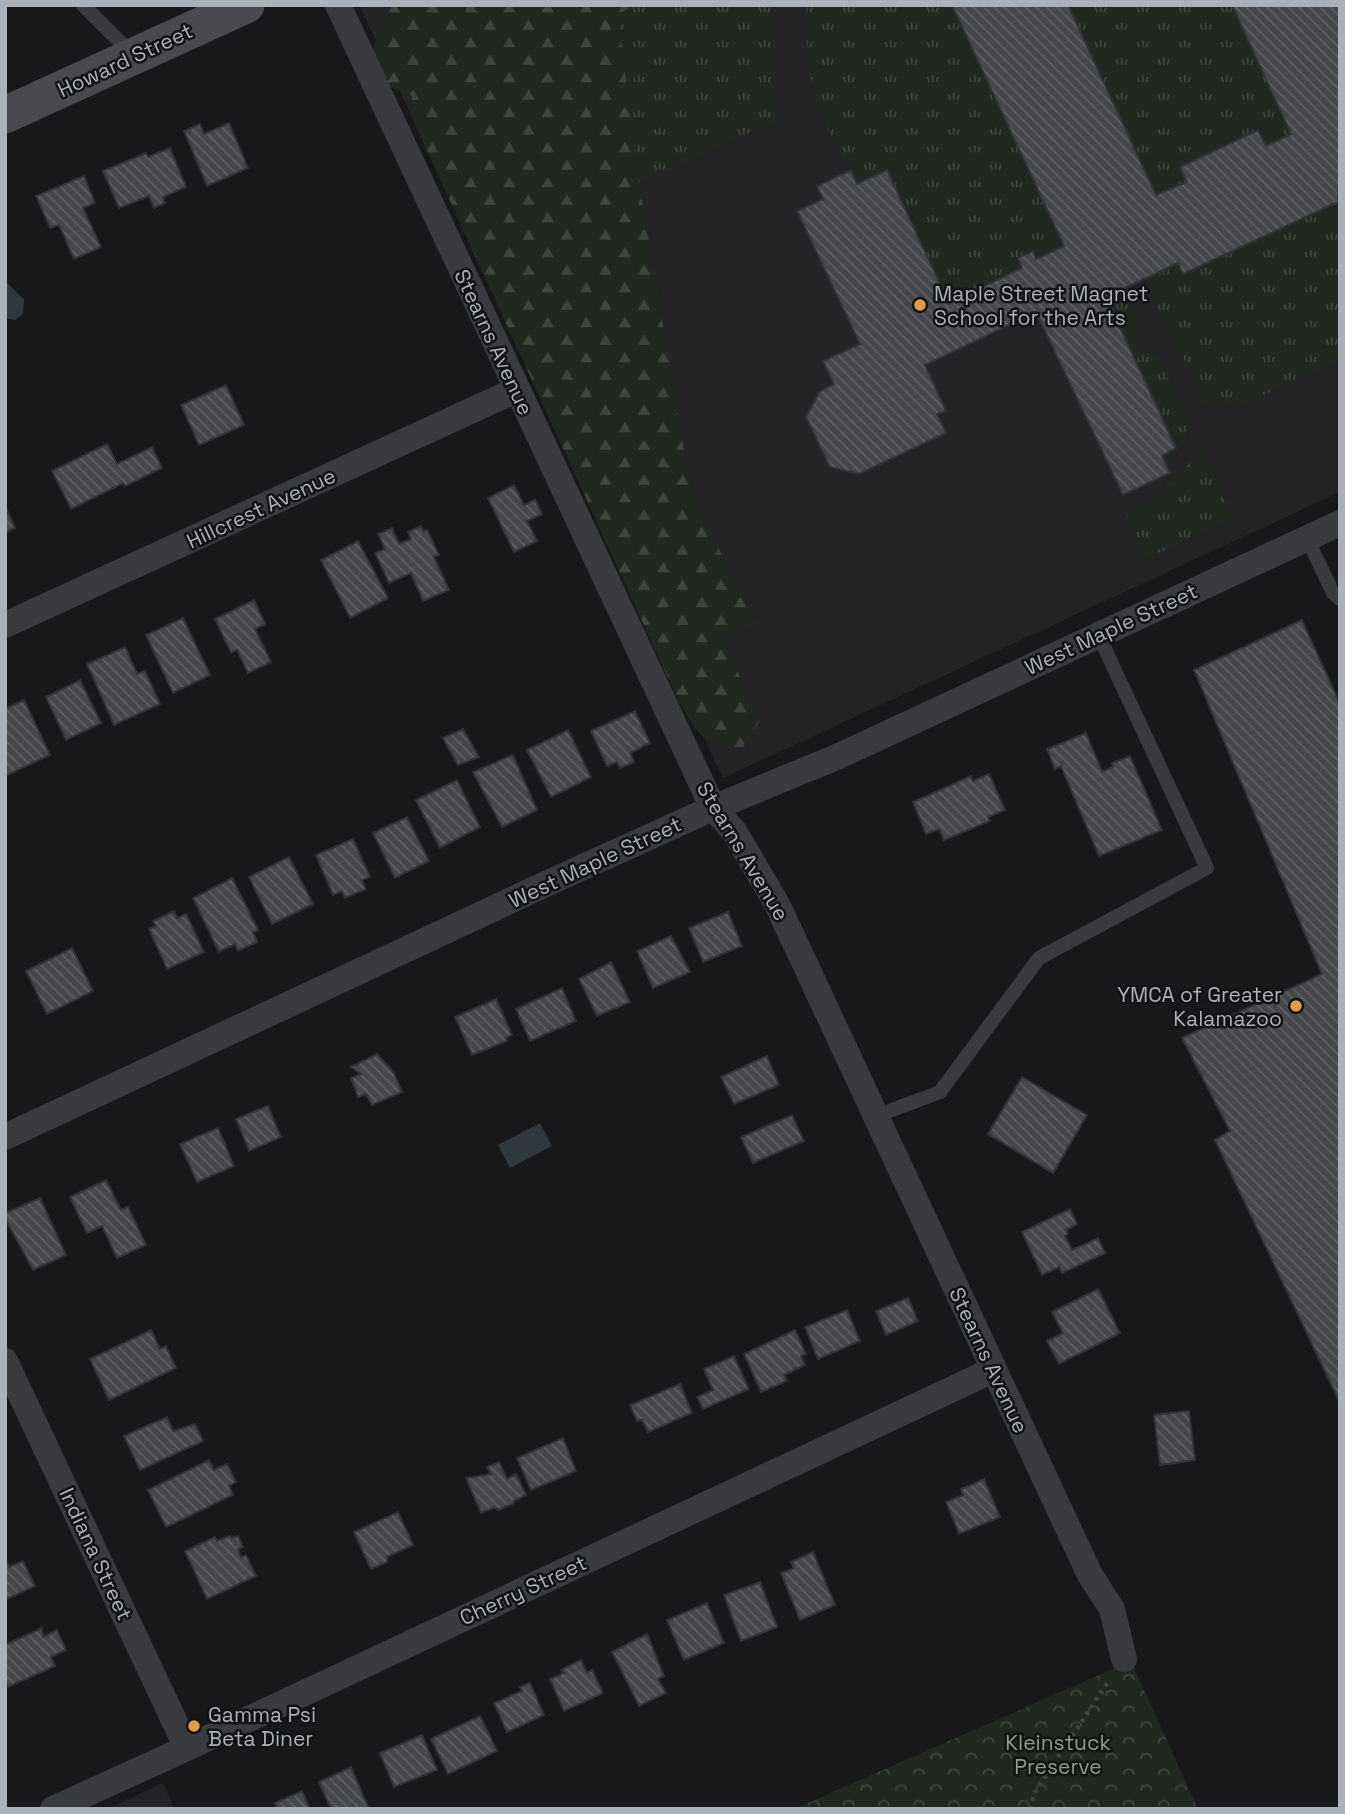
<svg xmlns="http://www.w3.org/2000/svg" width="1345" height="1814" viewBox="0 0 1345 1814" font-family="'Space Grotesk',sans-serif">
  <defs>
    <pattern id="grass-tufts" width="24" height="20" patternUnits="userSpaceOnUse" patternTransform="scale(1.75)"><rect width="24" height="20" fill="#202820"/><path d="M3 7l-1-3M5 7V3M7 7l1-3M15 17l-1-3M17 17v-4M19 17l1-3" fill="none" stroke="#3e453e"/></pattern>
    <pattern id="forest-firs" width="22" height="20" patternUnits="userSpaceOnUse" patternTransform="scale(1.75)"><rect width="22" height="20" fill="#202820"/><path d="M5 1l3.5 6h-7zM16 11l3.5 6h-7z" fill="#3e453e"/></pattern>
    <pattern id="park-crowns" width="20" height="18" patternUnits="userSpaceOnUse" patternTransform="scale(1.75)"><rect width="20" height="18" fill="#202820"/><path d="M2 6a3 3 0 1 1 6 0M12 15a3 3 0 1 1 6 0" fill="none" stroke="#3e453e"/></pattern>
    <pattern id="building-back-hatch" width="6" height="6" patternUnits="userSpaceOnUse" patternTransform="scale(1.75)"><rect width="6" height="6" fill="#45474a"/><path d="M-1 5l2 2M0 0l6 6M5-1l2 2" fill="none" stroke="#5d5f62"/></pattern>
  </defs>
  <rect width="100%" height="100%" fill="#18181a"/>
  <path fill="#242427" d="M 359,5 L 1340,5 L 1340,492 L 723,778 Z
    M 163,1783 L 175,1809 L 107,1809 Z"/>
  <path fill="url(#grass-tufts)" d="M 635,5 L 771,5 C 767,43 777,82 775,121 L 639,183 L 618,14 Z
    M 807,5 L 952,5 L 1064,246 L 1036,259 L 1032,251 L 1018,258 L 1022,268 L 949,303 L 857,184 L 814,102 L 805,28 Z
    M 1068,5 L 1232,5 L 1291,134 L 1266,146 L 1258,130 L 1180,166 L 1187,182 L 1156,195 Z
    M 1340,201 L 1340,359 L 1232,410 L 1229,404 C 1216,410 1202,410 1196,393 C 1194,386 1196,378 1193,371 C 1190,363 1184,359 1178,354 L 1153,296 L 1149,276 L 1178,263 L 1184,274 Z
    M 1121,290 L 1139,316 C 1130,333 1137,354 1158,356 L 1188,422 C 1189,440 1177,451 1166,463 L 1162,456 L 1176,448 L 1106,297 Z
    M 1203,451 L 1234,518 L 1143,560 L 1126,522 L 1128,512 L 1149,502 Z"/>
  <path fill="url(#forest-firs)" d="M 392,5 L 635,5 L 618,14 L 639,183 L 691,492 L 755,623 L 723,638 L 759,722 L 743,747 C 702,748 698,733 679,702 L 412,118 L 412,96 L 386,85 L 372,50 Z"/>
  <path fill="url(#park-crowns)" d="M 1131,1661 L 1198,1809 L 794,1809 Z"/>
  <path fill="#2f393d" d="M 5,281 L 24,299 L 23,314 L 15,320 L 5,318 Z
    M 540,1123 L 552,1146 L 510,1168 L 498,1145 Z"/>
  <path fill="url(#building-back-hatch)" stroke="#323336" stroke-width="2" d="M 952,5 L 1068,5 L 1156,195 L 1187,182 L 1180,167 L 1258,130 L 1266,146 L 1291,134 L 1232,5 L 1340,5 L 1340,190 L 1338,191 L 1340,201 L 1183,274 L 1178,263 L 1106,297 L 1176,448 L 1162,456 L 1170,473 L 1123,495 L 1036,312 L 925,365 L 946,411 L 937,414 L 946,433 L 859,474 L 830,467 L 806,417 L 820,391 L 834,384 L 823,361 L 860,344 L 797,211 L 823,199 L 817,186 L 851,170 L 857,184 L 887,170 L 949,303 L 1022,268 L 1018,258 L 1033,251 L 1036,259 L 1064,246 Z
    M 229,123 L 248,168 L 207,186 L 184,131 L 200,124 L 204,134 Z
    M 170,148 L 186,187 L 163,197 L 165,203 L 154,208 L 149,196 L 119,208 L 103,171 L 146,153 L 148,157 Z
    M 84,176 L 95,203 L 83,208 L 101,247 L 74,259 L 59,225 L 50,228 L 36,196 Z
    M 226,385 L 244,425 L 199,445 L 181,405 Z
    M 107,444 L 117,464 L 152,447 L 162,468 L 125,486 L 123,483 L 71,509 L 52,471 Z
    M 514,485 L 524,505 L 535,500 L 542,514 L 527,521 L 537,541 L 514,552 L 488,498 Z
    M 5,506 L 15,528 L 5,533 Z
    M 421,526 L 424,532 L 427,530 L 439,555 L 434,557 L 449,590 L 423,601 L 411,573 L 389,583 L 375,553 L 385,549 L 378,534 L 392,528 L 399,544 L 411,539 L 408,532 Z
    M 358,541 L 388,598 L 350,618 L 321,560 Z
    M 254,600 L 265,624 L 255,629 L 271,662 L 248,673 L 237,650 L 231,653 L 215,619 Z
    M 183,618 L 210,675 L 173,693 L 146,635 Z
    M 1302,620 L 1340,704 L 1340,1403 L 1215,1140 L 1230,1131 L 1182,1038 L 1322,974 L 1194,670 Z
    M 125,647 L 137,674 L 145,671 L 160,704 L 114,725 L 87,664 Z
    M 80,680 L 101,723 L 66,740 L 46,697 Z
    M 24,700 L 50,755 L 5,776 L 5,709 Z
    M 635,711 L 650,743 L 630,753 L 634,762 L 620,768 L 617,762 L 607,766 L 591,731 Z
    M 463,729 L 479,757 L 458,765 L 443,738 Z
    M 568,730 L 591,777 L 551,797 L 527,750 Z
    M 1086,733 L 1102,772 L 1113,767 L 1112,763 L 1130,756 L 1162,830 L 1099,856 L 1061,766 L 1055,769 L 1047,749 Z
    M 513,755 L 537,810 L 502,827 L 473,772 Z
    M 989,774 L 1005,810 L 988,817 L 990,821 L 944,840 L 939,829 L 926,834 L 913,802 L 971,776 L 973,781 Z
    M 457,780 L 480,827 L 440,848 L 416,800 Z
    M 407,817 L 429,861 L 395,878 L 373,833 Z
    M 353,839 L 370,877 L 362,880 L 366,889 L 345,898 L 342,891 L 333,895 L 316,855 Z
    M 289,857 L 313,904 L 272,924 L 249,877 Z
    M 232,878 L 258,930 L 253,932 L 257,942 L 238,951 L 235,944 L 219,952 L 193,898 Z
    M 174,911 L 177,918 L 186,914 L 204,952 L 167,969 L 149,929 L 156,926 L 153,921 Z
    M 728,912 L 742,946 L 703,962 L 689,928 Z
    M 671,936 L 690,972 L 653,988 L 637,951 Z
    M 72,948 L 93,991 L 47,1014 L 26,971 Z
    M 611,962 L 630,1002 L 597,1016 L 579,979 Z
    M 562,988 L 576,1021 L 530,1041 L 516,1009 Z
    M 496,999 L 512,1035 L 506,1038 L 507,1041 L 472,1055 L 455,1017 Z
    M 377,1054 L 394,1073 L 402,1092 L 372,1105 L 366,1094 L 358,1097 L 351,1078 L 361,1074 L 351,1067 Z
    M 767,1056 L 779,1085 L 734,1104 L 721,1077 Z
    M 1022,1077 L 1087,1115 L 1053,1173 L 988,1134 Z
    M 268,1106 L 281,1137 L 249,1151 L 236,1119 Z
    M 792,1115 L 804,1141 L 753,1163 L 741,1137 Z
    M 218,1128 L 234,1166 L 197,1182 L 180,1144 Z
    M 106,1180 L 121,1210 L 128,1207 L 146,1245 L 117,1258 L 102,1226 L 87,1233 L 70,1197 Z
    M 40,1198 L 66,1255 L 33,1270 L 5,1218 L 5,1213 Z
    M 1070,1209 L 1077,1224 L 1066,1230 L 1068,1234 L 1065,1236 L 1072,1250 L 1098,1238 L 1105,1253 L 1062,1273 L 1059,1267 L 1042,1275 L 1022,1232 Z
    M 1098,1289 L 1120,1333 L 1059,1364 L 1047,1341 L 1063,1333 L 1052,1312 Z
    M 908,1298 L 918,1321 L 886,1335 L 876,1311 Z
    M 847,1310 L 860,1341 L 818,1359 L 805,1327 Z
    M 151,1330 L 160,1349 L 166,1346 L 176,1368 L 109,1400 L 90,1359 Z
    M 795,1330 L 806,1354 L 801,1356 L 805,1365 L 784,1375 L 787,1381 L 761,1392 L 744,1354 Z
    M 734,1356 L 749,1389 L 703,1409 L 697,1397 L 713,1390 L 704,1369 Z
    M 680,1384 L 692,1413 L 648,1432 L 642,1420 L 637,1421 L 630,1405 Z
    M 1189,1411 L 1195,1460 L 1160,1465 L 1154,1415 Z
    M 167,1417 L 173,1431 L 195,1424 L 203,1441 L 140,1470 L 124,1436 Z
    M 563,1438 L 576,1471 L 531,1490 L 517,1458 Z
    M 209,1460 L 214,1470 L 227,1464 L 236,1482 L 229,1486 L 233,1495 L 166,1527 L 148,1490 Z
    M 499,1462 L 507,1479 L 516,1474 L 526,1495 L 514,1501 L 513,1504 L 498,1510 L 495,1507 L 481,1513 L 466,1478 L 491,1474 L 487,1467 Z
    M 984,1479 L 1000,1517 L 959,1534 L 946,1502 L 963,1495 L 961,1489 Z
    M 398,1512 L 413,1545 L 387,1557 L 387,1562 L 371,1569 L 354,1532 Z
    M 230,1536 L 232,1538 L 238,1536 L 243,1547 L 238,1549 L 241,1557 L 246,1555 L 256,1576 L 207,1599 L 185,1551 L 215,1537 L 217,1541 Z
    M 813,1552 L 835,1605 L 800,1620 L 781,1573 L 794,1568 L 791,1562 Z
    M 5,1558 L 9,1567 L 23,1561 L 35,1586 L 5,1600 Z
    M 760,1582 L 777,1627 L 741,1641 L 724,1595 Z
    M 707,1603 L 724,1643 L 684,1660 L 667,1620 Z
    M 42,1628 L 43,1637 L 57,1630 L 66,1650 L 51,1657 L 55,1666 L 8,1687 L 5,1681 L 5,1645 Z
    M 647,1634 L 664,1676 L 658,1679 L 666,1693 L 639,1706 L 612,1652 Z
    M 581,1660 L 587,1673 L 592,1670 L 603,1693 L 564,1711 L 550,1679 L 564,1673 L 561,1670 Z
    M 530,1683 L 544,1715 L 507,1732 L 494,1703 L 522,1691 L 520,1687 Z
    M 480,1716 L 497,1751 L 448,1774 L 431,1739 Z
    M 422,1735 L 437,1770 L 394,1787 L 380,1753 Z
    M 351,1767 L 369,1809 L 331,1809 L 319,1782 Z
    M 302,1791 L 310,1809 L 278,1809 L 275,1803 Z"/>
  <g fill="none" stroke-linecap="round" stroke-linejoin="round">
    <path stroke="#3f4246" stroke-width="4.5" stroke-dasharray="3.5 5" stroke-linecap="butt" d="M 1030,1809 L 1035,1792 L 1108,1682"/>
    <path stroke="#393b3f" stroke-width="14" d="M 83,5 L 133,55
      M 1307,538 L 1333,593 L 1340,599
      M 876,1116 L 940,1092 L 1039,958 L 1207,868 L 1098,634"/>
    <path stroke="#393b3f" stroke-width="26" d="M 338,5 L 713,808 L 734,831 L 777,904 L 1090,1575 L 1112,1609 L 1124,1659
      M 5,625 L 516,390
      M 5,1137 L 548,883 L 713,808 L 839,756 L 1340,523
      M 5,1361 L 187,1748
      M 53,1809 L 187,1748 L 993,1370"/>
    <path stroke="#484a4f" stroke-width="37" d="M 5,115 L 246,5"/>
  </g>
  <g fill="#e49a46" stroke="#131315" stroke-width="2.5">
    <circle cx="920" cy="305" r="7"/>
    <circle cx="1296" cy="1006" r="7"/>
    <circle cx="194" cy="1726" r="7"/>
  </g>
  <g text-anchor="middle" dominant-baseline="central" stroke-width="5" stroke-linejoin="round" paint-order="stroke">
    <g font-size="21" fill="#abb1b9" stroke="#131315">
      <text transform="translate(125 60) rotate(-25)">Howard Street</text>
      <text transform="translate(494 342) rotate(65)">Stearns Avenue</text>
      <text transform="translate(261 508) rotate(-25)">Hillcrest Avenue</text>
      <text transform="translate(1111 629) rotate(-25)">West Maple Street</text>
      <text transform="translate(743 851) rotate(59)">Stearns Avenue</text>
      <text transform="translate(595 862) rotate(-25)">West Maple Street</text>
      <text transform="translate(989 1360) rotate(65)">Stearns Avenue</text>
      <text transform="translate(96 1554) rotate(65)">Indiana Street</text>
      <text transform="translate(523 1590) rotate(-25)">Cherry Street</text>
    </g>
    <g font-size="21" fill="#abb1b9" stroke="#131315" text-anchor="start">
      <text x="934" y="293">Maple Street Magnet<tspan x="934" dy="24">School for the Arts</tspan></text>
      <text x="1282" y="994" text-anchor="end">YMCA of Greater<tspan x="1282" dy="24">Kalamazoo</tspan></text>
      <text x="208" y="1714">Gamma Psi<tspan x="208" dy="24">Beta Diner</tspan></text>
    </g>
    <g font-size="21" fill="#86a284" stroke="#131315">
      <text x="1058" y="1742">Kleinstuck<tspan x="1058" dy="24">Preserve</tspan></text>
    </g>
  </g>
  <rect width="1345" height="1814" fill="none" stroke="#abb1b9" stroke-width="14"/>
</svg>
